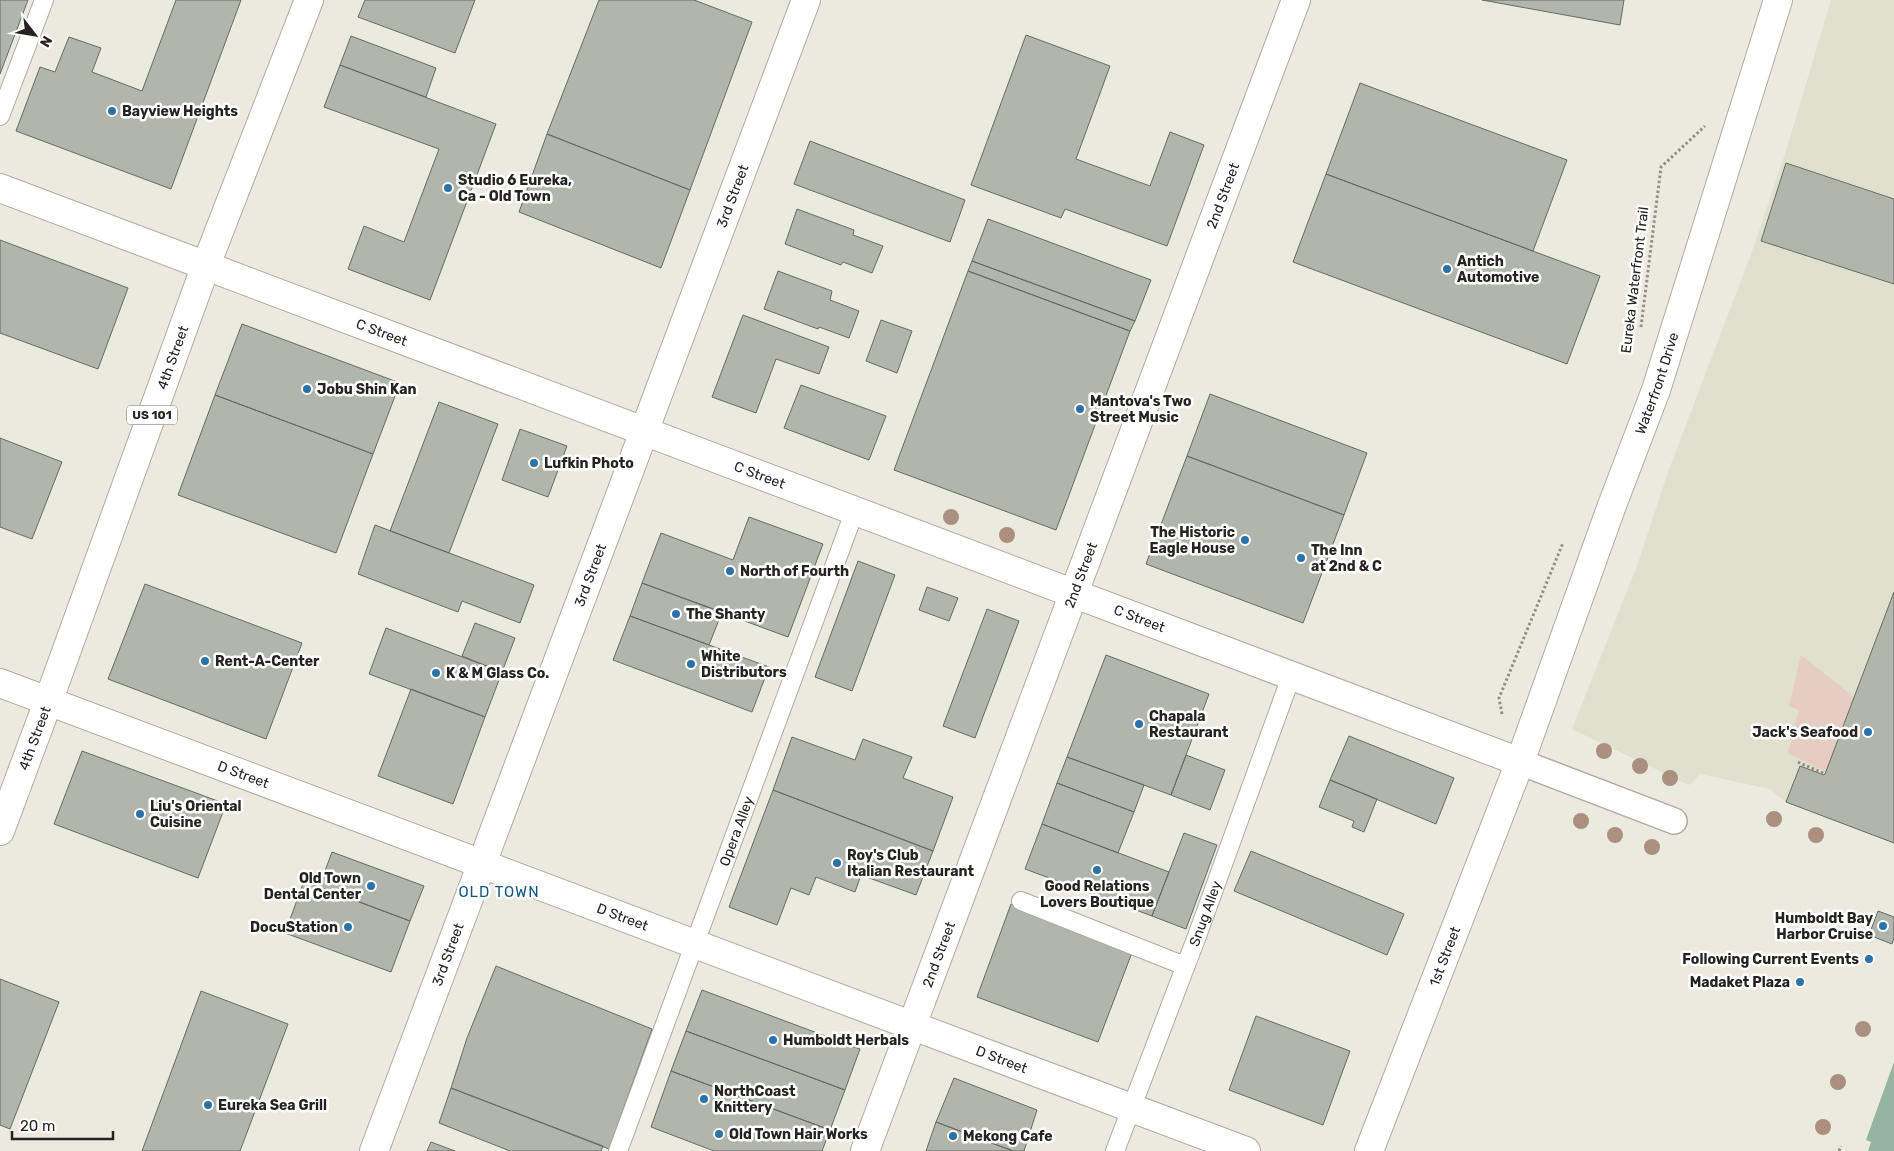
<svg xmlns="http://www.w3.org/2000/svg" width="1894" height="1151" viewBox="0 0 1894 1151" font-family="Rubik,sans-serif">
  <rect width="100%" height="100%" fill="#ebeadf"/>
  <path fill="#e1dfcd" d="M 1831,0 L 1894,0 L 1894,843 L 1786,802 L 1770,789 L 1700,774 L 1689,785 L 1572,729 L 1637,566 L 1668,472 L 1753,249 L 1786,151 Z"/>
  <path fill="#e6cdc3" d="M 1801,655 L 1854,697 L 1826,772 L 1788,753 L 1799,710 L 1789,706 Z"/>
  <path fill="#95b5a1" d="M 1894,1062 L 1894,1151 L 1868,1151 L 1871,1142 L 1866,1140 Z"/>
  <path fill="#b1b6ad" stroke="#676b63" d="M 0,0 L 28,0 L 0,74 Z
    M 176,0 L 241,0 L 171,189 L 16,131 L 40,67 L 55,72 L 69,37 L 101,48 L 92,72 L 142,91 Z
    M 365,0 L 475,0 L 455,53 L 358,17 Z
    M 599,0 L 694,0 L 752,22 L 690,190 L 547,134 Z
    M 1482,0 L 1624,0 L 1620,25 Z
    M 1026,35 L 1110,66 L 1076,159 L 1150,186 L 1170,132 L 1204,145 L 1167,246 L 1065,209 L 1061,218 L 971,185 Z
    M 351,36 L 436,68 L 426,97 L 340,65 Z
    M 340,65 L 496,124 L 430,300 L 348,269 L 364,226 L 404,242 L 439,149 L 324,107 Z
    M 1360,83 L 1567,160 L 1533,251 L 1326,174 Z
    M 547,134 L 690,190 L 661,268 L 519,212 Z
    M 810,141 L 965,200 L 950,242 L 794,184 Z
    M 1786,163 L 1894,199 L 1894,284 L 1761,241 Z
    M 1326,174 L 1600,276 L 1567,364 L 1293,262 Z
    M 797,209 L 854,230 L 853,235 L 883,246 L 872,273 L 843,262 L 841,265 L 785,244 Z
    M 988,219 L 1151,280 L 1135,321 L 972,261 Z
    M 0,240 L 128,288 L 98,369 L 0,333 Z
    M 972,261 L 1135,321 L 1130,331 L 968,271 Z
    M 778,271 L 832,291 L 830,300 L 859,311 L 849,338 L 819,327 L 818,329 L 764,309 Z
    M 968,271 L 1130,331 L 1056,530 L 894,470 Z
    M 743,315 L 829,347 L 819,374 L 776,359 L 756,413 L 712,397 Z
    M 881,320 L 912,331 L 897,373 L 866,361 Z
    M 242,324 L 400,383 L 373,454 L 215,395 Z
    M 801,385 L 886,416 L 869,460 L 784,428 Z
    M 1210,394 L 1367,453 L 1344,515 L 1187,456 Z
    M 215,395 L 373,454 L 336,553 L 178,495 Z
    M 439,402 L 498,424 L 449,553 L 390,531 Z
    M 520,429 L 567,446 L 548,497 L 502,480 Z
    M 0,438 L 62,462 L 32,539 L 0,527 Z
    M 1187,456 L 1344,515 L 1303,623 L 1146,564 Z
    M 749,517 L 823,544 L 788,637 L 642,583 L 661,533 L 733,560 Z
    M 375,525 L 534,585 L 520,623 L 462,601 L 458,612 L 358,574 Z
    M 858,561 L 895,575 L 852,691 L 815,677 Z
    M 642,583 L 722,612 L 709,645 L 630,616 Z
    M 145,584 L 302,643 L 266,739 L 108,679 Z
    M 927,587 L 958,598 L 949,621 L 919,610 Z
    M 1894,592 L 1894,843 L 1786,802 L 1800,766 L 1824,775 L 1825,774 Z
    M 987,609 L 1019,621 L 975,738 L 943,726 Z
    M 630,616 L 769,667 L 752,712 L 613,660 Z
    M 475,623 L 515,638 L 502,672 L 462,656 Z
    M 386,628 L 502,672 L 485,717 L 369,674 Z
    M 1106,655 L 1209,694 L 1171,795 L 1067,757 Z
    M 411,689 L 485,717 L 453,804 L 378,776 Z
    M 1349,736 L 1454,778 L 1436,824 L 1330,780 Z
    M 792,737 L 855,760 L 863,739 L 912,757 L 903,778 L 953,797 L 933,851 L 773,790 Z
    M 82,751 L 226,804 L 198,878 L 54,824 Z
    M 1186,755 L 1225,770 L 1210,810 L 1171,795 Z
    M 1067,757 L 1144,785 L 1134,812 L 1057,783 Z
    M 1330,780 L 1377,799 L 1364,832 L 1352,827 L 1354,821 L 1319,807 Z
    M 1057,783 L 1134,812 L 1118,853 L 1042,824 Z
    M 773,790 L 933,851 L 916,895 L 861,875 L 855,892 L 816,877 L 809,895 L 791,888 L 777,925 L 729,907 Z
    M 1042,824 L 1169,872 L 1152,916 L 1025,869 Z
    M 1184,833 L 1217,845 L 1186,929 L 1152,916 Z
    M 1251,851 L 1404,914 L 1387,955 L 1234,891 Z
    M 332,852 L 424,886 L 410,921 L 319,887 Z
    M 304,881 L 410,921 L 391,972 L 285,933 Z
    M 1011,904 L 1133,950 L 1098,1042 L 977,997 Z
    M 1878,911 L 1894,917 L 1894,938 L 1892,944 L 1869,935 Z
    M 496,966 L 652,1029 L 609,1149 L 451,1088 L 467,1038 Z
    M 0,979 L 59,1002 L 10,1129 L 0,1125 Z
    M 702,990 L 860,1049 L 845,1090 L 686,1031 Z
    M 201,991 L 288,1024 L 240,1151 L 142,1151 Z
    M 1256,1016 L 1350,1051 L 1323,1125 L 1229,1090 Z
    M 686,1031 L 845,1090 L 830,1130 L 671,1071 Z
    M 671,1071 L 830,1130 L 822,1151 L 714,1151 L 651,1127 Z
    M 954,1078 L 1037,1110 L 1024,1151 L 1013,1151 L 936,1122 Z
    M 451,1088 L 603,1146 L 601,1151 L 510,1151 L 439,1123 Z
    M 936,1122 L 1013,1151 L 926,1151 Z
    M 431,1142 L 455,1151 L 427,1151 Z"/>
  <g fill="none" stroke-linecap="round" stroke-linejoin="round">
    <defs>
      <g id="service">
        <path d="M 0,116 L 44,0"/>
        <path d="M 1021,901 L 1185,966"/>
        <path id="s1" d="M 618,1151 L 855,510"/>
        <path id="s2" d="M 1115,1151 L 1197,936 L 1292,674"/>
      </g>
      <path id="pedestrian" d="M 1520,762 L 1674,821"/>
      <g id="tertiary">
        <path id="s3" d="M 0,188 L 1520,762"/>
        <path id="s4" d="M 0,683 L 1246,1151"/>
        <path id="s5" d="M 374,1151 L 806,0"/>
        <path id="s6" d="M 865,1151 L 1296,0"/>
        <path id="s7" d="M 1369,1151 L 1520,762 L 1611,508 L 1656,390 L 1778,0"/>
      </g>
      <g id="trunk">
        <path id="s8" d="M 0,831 L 48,702 L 206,265 L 309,0"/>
      </g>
    </defs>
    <use href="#service" stroke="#aeaca2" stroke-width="20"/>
    <use href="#pedestrian" stroke="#aeaca2" stroke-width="28"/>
    <use href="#tertiary" stroke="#aeaca2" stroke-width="30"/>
    <use href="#trunk" stroke="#aeaca2" stroke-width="30"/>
    <path stroke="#908f88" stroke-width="3" stroke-dasharray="2.5 2.5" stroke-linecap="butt" d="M 1641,327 L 1661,167 L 1705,126
      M 1502,714 L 1499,698 L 1563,543
      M 1798,762 L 1825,774
      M 1839,1151 L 1841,1146"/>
    <use href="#service" stroke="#fff" stroke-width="18"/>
    <use href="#pedestrian" stroke="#fff" stroke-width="25"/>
    <use href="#tertiary" stroke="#fff" stroke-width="28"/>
    <use href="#trunk" stroke="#fff" stroke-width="28"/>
  </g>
  <g fill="#ab8f7f">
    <circle cx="951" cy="517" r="8"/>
    <circle cx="1007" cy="535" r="8"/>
    <circle cx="1604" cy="751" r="8"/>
    <circle cx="1640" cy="766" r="8"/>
    <circle cx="1670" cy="778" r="8"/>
    <circle cx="1774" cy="819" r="8"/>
    <circle cx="1581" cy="821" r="8"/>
    <circle cx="1615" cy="835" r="8"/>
    <circle cx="1816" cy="835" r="8"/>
    <circle cx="1652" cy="847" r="8"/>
    <circle cx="1863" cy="1029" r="8"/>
    <circle cx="1838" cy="1082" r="8"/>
    <circle cx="1823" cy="1127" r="8"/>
  </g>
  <g fill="#2b73a7" stroke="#fff" stroke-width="2">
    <circle cx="112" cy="111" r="5"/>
    <circle cx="448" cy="188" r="5"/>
    <circle cx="1447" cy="269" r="5"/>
    <circle cx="307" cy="389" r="5"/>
    <circle cx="1080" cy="409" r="5"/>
    <circle cx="534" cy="463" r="5"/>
    <circle cx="1245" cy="540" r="5"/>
    <circle cx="1301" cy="558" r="5"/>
    <circle cx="730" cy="571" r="5"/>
    <circle cx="676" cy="614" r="5"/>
    <circle cx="205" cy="661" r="5"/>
    <circle cx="691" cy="664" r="5"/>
    <circle cx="436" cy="673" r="5"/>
    <circle cx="1139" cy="724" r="5"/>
    <circle cx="1868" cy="732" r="5"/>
    <circle cx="140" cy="814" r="5"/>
    <circle cx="837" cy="863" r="5"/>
    <circle cx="1097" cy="870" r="5"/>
    <circle cx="371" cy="886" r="5"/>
    <circle cx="1883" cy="926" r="5"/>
    <circle cx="348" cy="927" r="5"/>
    <circle cx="1869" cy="959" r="5"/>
    <circle cx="1800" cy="982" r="5"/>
    <circle cx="773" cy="1040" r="5"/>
    <circle cx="704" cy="1099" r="5"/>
    <circle cx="208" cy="1105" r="5"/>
    <circle cx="719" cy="1134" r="5"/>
    <circle cx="953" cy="1136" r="5"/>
  </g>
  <g text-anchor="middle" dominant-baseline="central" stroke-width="5" stroke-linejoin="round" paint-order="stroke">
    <rect fill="#fff" stroke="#666664" stroke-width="1" x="127" y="405.5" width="50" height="19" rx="4"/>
    <g font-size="12" font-weight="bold" fill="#252421">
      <text x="152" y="415">US 101</text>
    </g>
    <g font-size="14" font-weight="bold" fill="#252421" stroke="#fff" text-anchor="start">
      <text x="122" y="111">Bayview Heights</text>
      <text x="458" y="180">Studio 6 Eureka,<tspan x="458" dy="16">Ca - Old Town</tspan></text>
      <text x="1457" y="261">Antich<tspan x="1457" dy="16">Automotive</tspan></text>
      <text x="317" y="389">Jobu Shin Kan</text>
      <text x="1090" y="401">Mantova's Two<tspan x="1090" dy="16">Street Music</tspan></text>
      <text x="544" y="463">Lufkin Photo</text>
      <text x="1235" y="532" text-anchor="end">The Historic<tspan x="1235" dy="16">Eagle House</tspan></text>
      <text x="1311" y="550">The Inn<tspan x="1311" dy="16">at 2nd &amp; C</tspan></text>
      <text x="740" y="571">North of Fourth</text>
      <text x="686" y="614">The Shanty</text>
      <text x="701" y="656">White<tspan x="701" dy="16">Distributors</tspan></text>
      <text x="215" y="661">Rent-A-Center</text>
      <text x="446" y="673">K &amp; M Glass Co.</text>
      <text x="1149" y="716">Chapala<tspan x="1149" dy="16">Restaurant</tspan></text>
      <text x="1858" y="732" text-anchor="end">Jack's Seafood</text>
      <text x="150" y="806">Liu's Oriental<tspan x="150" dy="16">Cuisine</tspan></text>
      <text x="847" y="855">Roy's Club<tspan x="847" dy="16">Italian Restaurant</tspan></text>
      <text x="361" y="878" text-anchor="end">Old Town<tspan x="361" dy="16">Dental Center</tspan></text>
      <text x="1097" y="886" text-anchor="middle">Good Relations<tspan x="1097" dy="16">Lovers Boutique</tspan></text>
      <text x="1873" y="918" text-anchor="end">Humboldt Bay<tspan x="1873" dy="16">Harbor Cruise</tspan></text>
      <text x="338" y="927" text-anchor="end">DocuStation</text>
      <text x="1859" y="959" text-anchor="end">Following Current Events</text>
      <text x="1790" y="982" text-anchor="end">Madaket Plaza</text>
      <text x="783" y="1040">Humboldt Herbals</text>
      <text x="714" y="1091">NorthCoast<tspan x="714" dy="16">Knittery</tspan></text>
      <text x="218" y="1105">Eureka Sea Grill</text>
      <text x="729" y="1134">Old Town Hair Works</text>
      <text x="963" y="1136">Mekong Cafe</text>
    </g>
    <g font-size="14" fill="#252421" stroke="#fff">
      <text stroke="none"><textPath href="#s5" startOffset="1020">3rd Street</textPath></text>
      <text stroke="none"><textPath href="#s6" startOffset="1020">2nd Street</textPath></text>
      <text transform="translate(1635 280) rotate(-83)">Eureka Waterfront Trail</text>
      <text stroke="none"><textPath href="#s3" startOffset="408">C Street</textPath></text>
      <text stroke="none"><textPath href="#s8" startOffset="504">4th Street</textPath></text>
      <text stroke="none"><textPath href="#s7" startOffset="820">Waterfront Drive</textPath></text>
      <text stroke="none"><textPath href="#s3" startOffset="812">C Street</textPath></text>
      <text stroke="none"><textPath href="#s5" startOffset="615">3rd Street</textPath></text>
      <text stroke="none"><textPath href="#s6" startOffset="615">2nd Street</textPath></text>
      <text stroke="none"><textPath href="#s3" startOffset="1218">C Street</textPath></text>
      <text stroke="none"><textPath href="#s8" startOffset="99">4th Street</textPath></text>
      <text stroke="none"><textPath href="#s4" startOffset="260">D Street</textPath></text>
      <text stroke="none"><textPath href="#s1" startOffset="341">Opera Alley</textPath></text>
      <text stroke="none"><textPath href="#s2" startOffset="254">Snug Alley</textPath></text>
      <text stroke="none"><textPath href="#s4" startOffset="665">D Street</textPath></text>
      <text stroke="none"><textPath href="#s5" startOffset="210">3rd Street</textPath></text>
      <text stroke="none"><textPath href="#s6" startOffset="210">2nd Street</textPath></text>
      <text stroke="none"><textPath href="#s7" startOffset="209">1st Street</textPath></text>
      <text stroke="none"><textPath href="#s4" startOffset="1070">D Street</textPath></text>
    </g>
    <g font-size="15" letter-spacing="1" fill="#115785" stroke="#fff">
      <text x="499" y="892">OLD TOWN</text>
    </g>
  </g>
  <g transform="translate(35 35) rotate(121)" stroke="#ffffff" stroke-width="4" paint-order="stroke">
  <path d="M0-4L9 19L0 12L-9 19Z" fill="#252421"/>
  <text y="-8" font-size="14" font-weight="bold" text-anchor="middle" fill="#252421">N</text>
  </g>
  <path d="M12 1131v8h101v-8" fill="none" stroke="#252421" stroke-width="2.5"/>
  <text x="20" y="1131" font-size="15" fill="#252421" stroke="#ffffff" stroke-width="4" paint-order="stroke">20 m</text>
</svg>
